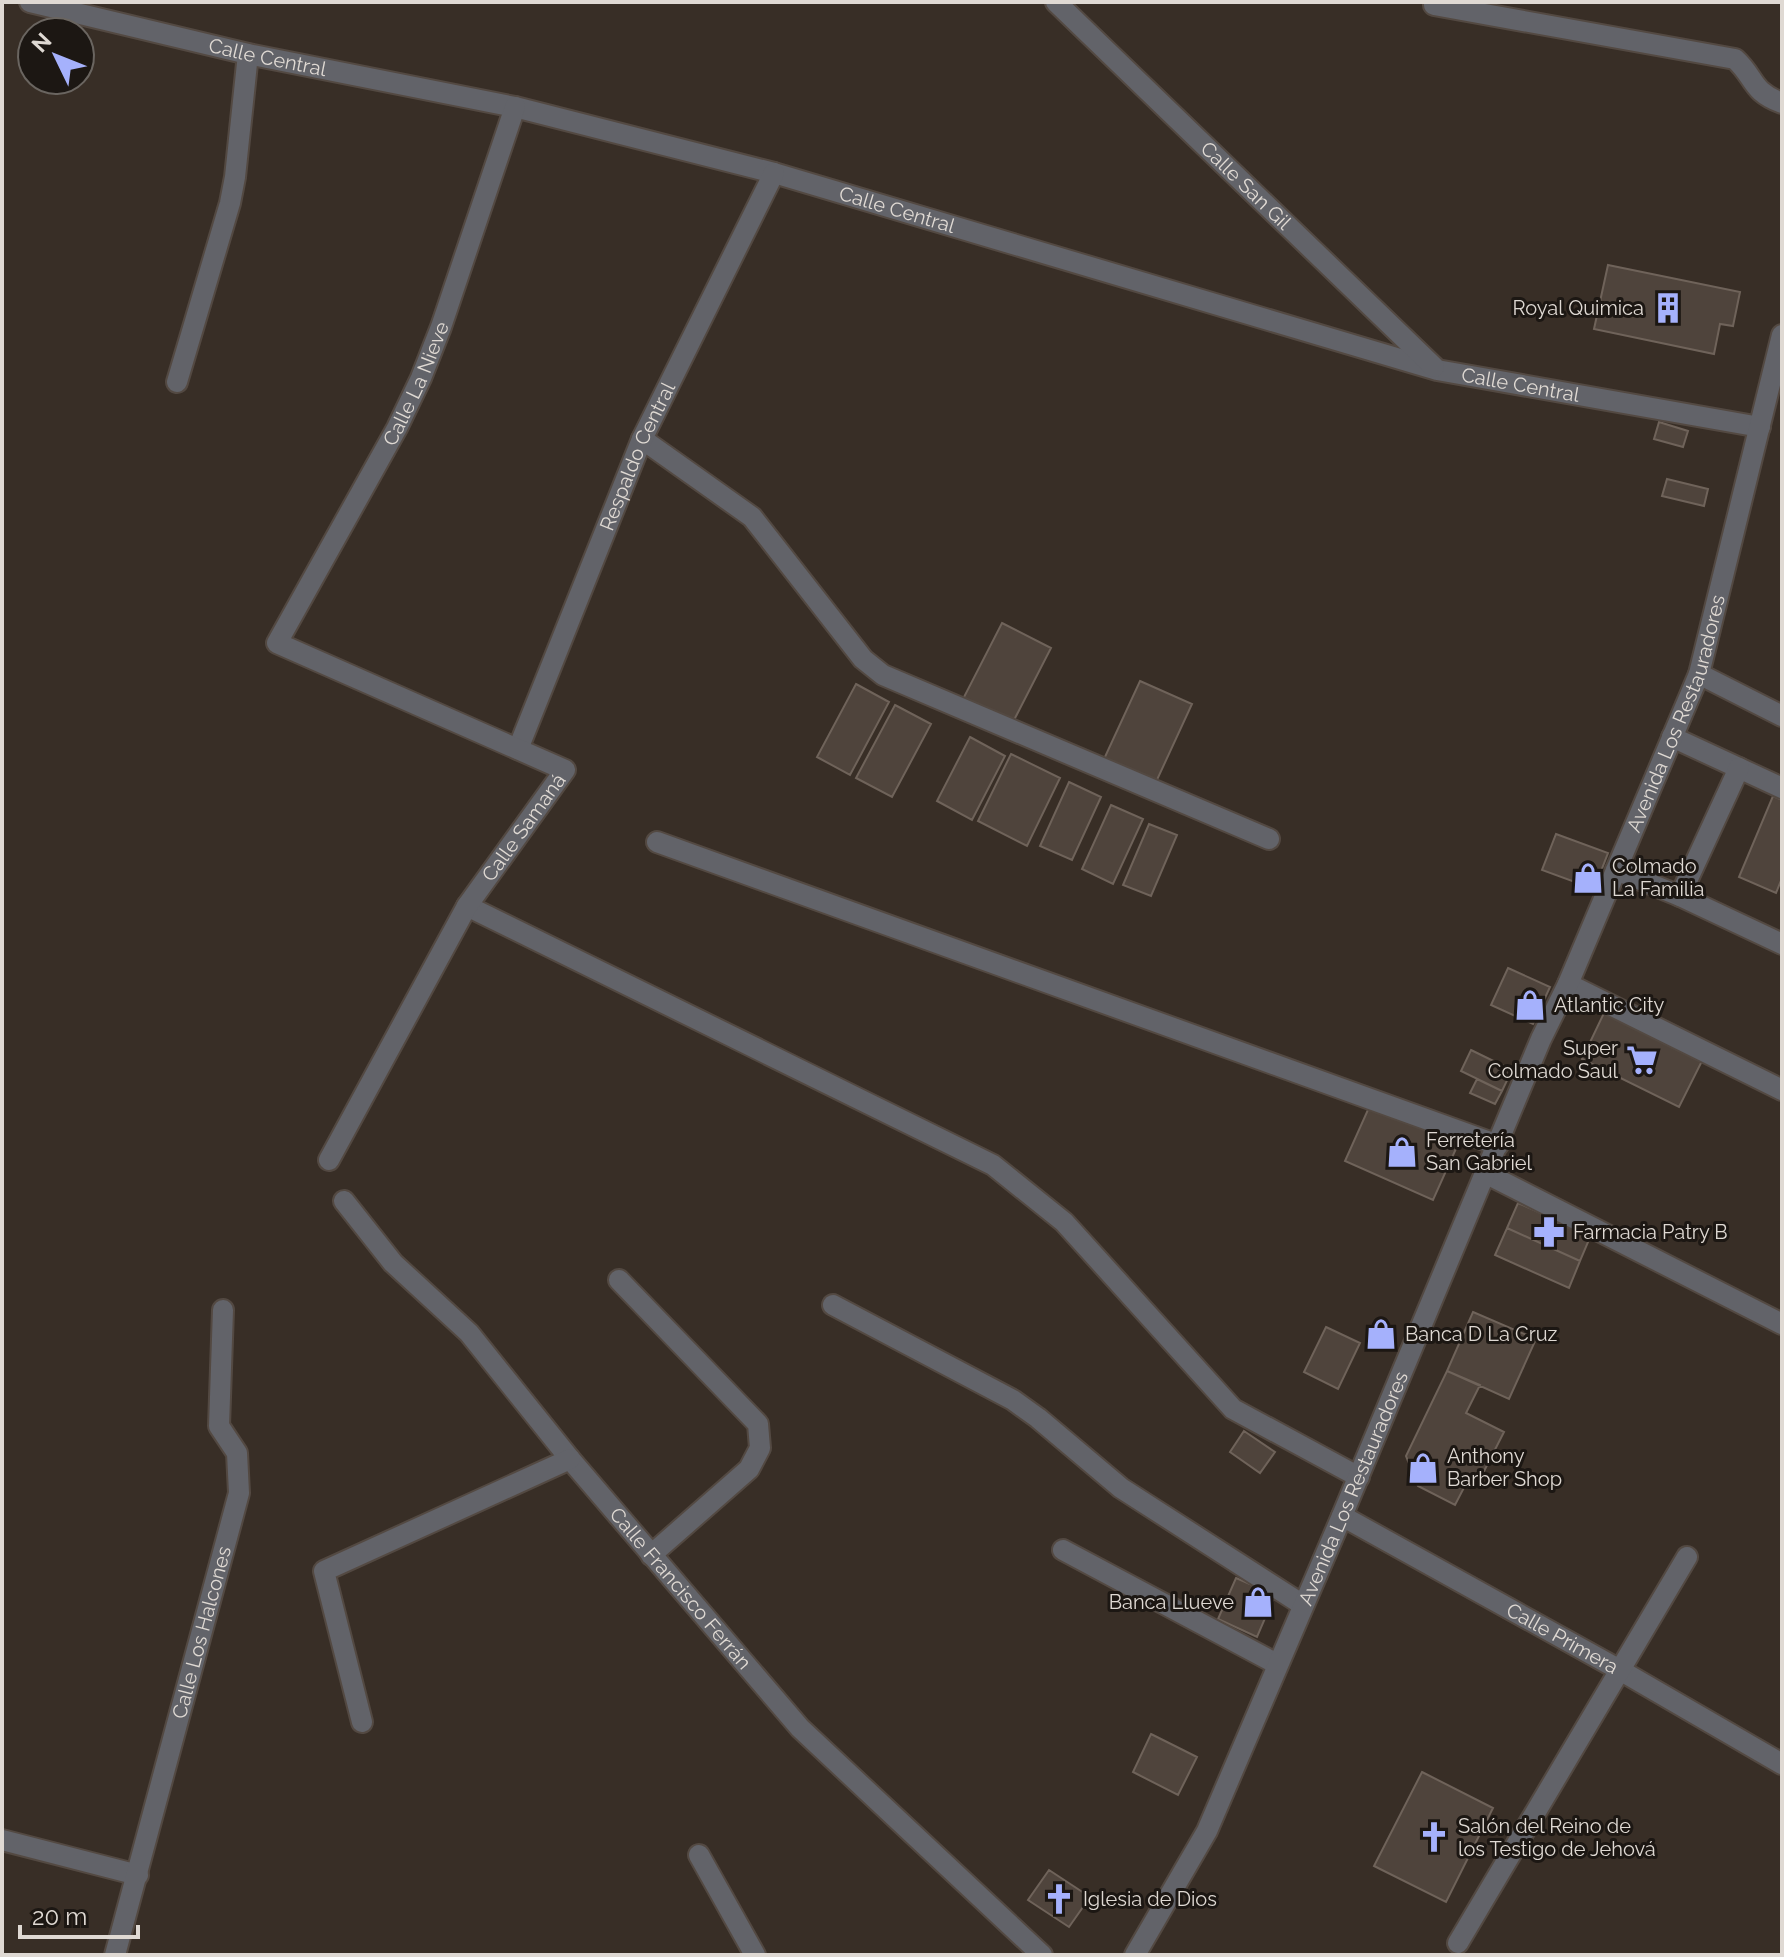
<svg xmlns="http://www.w3.org/2000/svg" width="1784" height="1957" viewBox="0 0 1784 1957" font-family="Raleway,sans-serif">
  <rect width="100%" height="100%" fill="#382e26"/>
  <path fill="#4f443c" stroke="#6f635a" stroke-width="2" d="M 1608,265 L 1740,292 L 1733,326 L 1720,324 L 1714,354 L 1594,329 Z
    M 1659,422 L 1688,431 L 1683,447 L 1654,439 Z
    M 1667,479 L 1708,489 L 1704,506 L 1662,496 Z
    M 1002,623 L 1051,648 L 1012,724 L 963,699 Z
    M 1140,681 L 1192,704 L 1156,782 L 1104,759 Z
    M 856,684 L 889,702 L 850,775 L 817,757 Z
    M 895,705 L 931,724 L 892,797 L 856,778 Z
    M 970,737 L 1005,756 L 972,820 L 937,801 Z
    M 1011,754 L 1060,778 L 1027,846 L 978,821 Z
    M 1069,782 L 1101,797 L 1072,860 L 1040,846 Z
    M 1773,796 L 1782,800 L 1782,878 L 1776,893 L 1739,877 Z
    M 1111,805 L 1143,819 L 1113,884 L 1082,869 Z
    M 1149,824 L 1177,835 L 1151,896 L 1123,885 Z
    M 1556,834 L 1608,853 L 1594,889 L 1542,870 Z
    M 1508,968 L 1550,987 L 1533,1024 L 1491,1005 Z
    M 1604,1013 L 1702,1061 L 1679,1107 L 1582,1059 Z
    M 1471,1050 L 1512,1070 L 1502,1091 L 1461,1071 Z
    M 1477,1079 L 1502,1091 L 1495,1104 L 1470,1093 Z
    M 1371,1103 L 1459,1142 L 1433,1200 L 1345,1161 Z
    M 1518,1203 L 1591,1235 L 1580,1261 L 1507,1228 Z
    M 1507,1228 L 1580,1261 L 1569,1288 L 1495,1255 Z
    M 1473,1312 L 1536,1339 L 1509,1399 L 1447,1371 Z
    M 1377,1324 L 1391,1329 L 1384,1345 L 1370,1340 Z
    M 1326,1327 L 1360,1343 L 1338,1389 L 1304,1372 Z
    M 1447,1371 L 1480,1385 L 1466,1413 L 1504,1432 L 1479,1481 L 1470,1476 L 1455,1505 L 1418,1486 L 1406,1456 Z
    M 1244,1431 L 1275,1452 L 1260,1473 L 1230,1452 Z
    M 1236,1578 L 1275,1595 L 1257,1637 L 1218,1619 Z
    M 1151,1734 L 1197,1757 L 1178,1795 L 1133,1772 Z
    M 1422,1772 L 1493,1808 L 1446,1902 L 1374,1866 Z
    M 1049,1870 L 1090,1897 L 1069,1927 L 1028,1900 Z"/>
  <g fill="none" stroke-linecap="round" stroke-linejoin="round">
    <defs>
      <g id="minor">
        <path id="s1" d="M 30,2 L 248,54 L 515,107 L 774,173 L 1437,370 L 1760,427"/>
        <path id="s2" d="M 1056,2 L 1434,367"/>
        <path d="M 1434,5 L 1735,59 C 1756,78 1750,91 1782,103"/>
        <path d="M 177,382 L 230,203 L 235,177 L 248,54"/>
        <path d="M 642,439 L 752,517 L 863,659 L 883,675 L 1269,839"/>
        <path d="M 1699,674 L 1782,716"/>
        <path d="M 1672,737 L 1782,788"/>
        <path id="s3" d="M 518,749 L 642,439 L 774,173"/>
        <path d="M 657,842 L 1498,1145"/>
        <path d="M 1616,870 L 1680,896 L 1782,944"/>
        <path d="M 1680,896 L 1739,768"/>
        <path d="M 467,906 L 993,1165 L 1064,1222 L 1233,1409 L 1359,1477"/>
        <path d="M 1568,984 L 1782,1090"/>
        <path id="s4" d="M 329,1160 L 467,906 L 565,770 L 277,643 L 397,428 L 421,378 L 441,327 L 515,107"/>
        <path d="M 1487,1174 L 1782,1324"/>
        <path id="s5" d="M 344,1201 L 393,1263 L 469,1333 L 570,1459 L 800,1728 L 1042,1955"/>
        <path d="M 619,1280 L 758,1424 L 760,1448 L 749,1469 L 651,1555"/>
        <path d="M 833,1305 L 1013,1400 L 1038,1418 L 1121,1488 L 1303,1605"/>
        <path id="s6" d="M 1342,1516 L 1618,1669 L 1782,1764"/>
        <path d="M 1063,1550 L 1277,1664"/>
        <path d="M 362,1722 L 324,1571 L 570,1459"/>
        <path d="M 2,1840 L 138,1875"/>
        <path d="M 699,1855 L 755,1955"/>
        <path d="M 1458,1943 L 1687,1557"/>
        <path id="s7" d="M 115,1955 L 239,1493 L 237,1453 L 219,1426 L 223,1310"/>
        <path id="s8" d="M 1135,1955 L 1207,1831 L 1342,1516 L 1541,1039 L 1568,984 L 1699,674 L 1782,335"/>
      </g>
    </defs>
    <use href="#minor" stroke="#534942" stroke-width="24"/>
    <use href="#minor" stroke="#626369" stroke-width="20"/>
  </g>
  <defs>
    <symbol id="building-bare" viewBox="-9 -9 18 18"><path d="M-4-6H4V6H1V3H-1V6H-4ZM-2.5-4.3h1.7v1.8h-1.7ZM.8-4.3h1.7v1.8H.8ZM-2.5-1h1.7V.8h-1.7ZM.8-1h1.7V.8H.8Z" fill="#a5b1fc" stroke="#1c1713" stroke-width="2.5" paint-order="stroke"/></symbol>
    <symbol id="shop-bare" viewBox="-9 -9 18 18"><path d="M-5-2.5h2.3a2.7 3.5 0 0 1 5.4 0H5L5.5 6h-11ZM-1.5-2.5h3a1.5 2.3 0 0 0-3 0Z" fill="#a5b1fc" stroke="#1c1713" stroke-width="2.5" paint-order="stroke"/></symbol>
    <symbol id="supermarket-bare" viewBox="-9 -9 18 18"><path d="M-6-5.5h2.5l.6 2H6L4.5 2H-2.5L-4.4-4H-6ZM-1.5 3.2a1.3 1.3 0 1 0 .1 0ZM3 3.2a1.3 1.3 0 1 0 .1 0Z" fill="#a5b1fc" stroke="#1c1713" stroke-width="2.5" paint-order="stroke"/></symbol>
    <symbol id="pharmacy-bare" viewBox="-9 -9 18 18"><path d="M-2-6h4v4h4v4h-4v4h-4v-4h-4v-4h4Z" fill="#a5b1fc" stroke="#1c1713" stroke-width="2.5" paint-order="stroke"/></symbol>
    <symbol id="church-bare" viewBox="-9 -9 18 18"><path d="M-1.2-6h2.4v3.5h3.3v2.4h-3.3V6h-2.4V-.1h-3.3v-2.4h3.3Z" fill="#a5b1fc" stroke="#1c1713" stroke-width="2.5" paint-order="stroke"/></symbol>
  </defs>
  <g fill-rule="evenodd">
    <use href="#building-bare" x="1646" y="286" width="44" height="44"/>
    <use href="#shop-bare" x="1566" y="856" width="44" height="44"/>
    <use href="#shop-bare" x="1508" y="983" width="44" height="44"/>
    <use href="#supermarket-bare" x="1620" y="1038" width="44" height="44"/>
    <use href="#shop-bare" x="1380" y="1130" width="44" height="44"/>
    <use href="#pharmacy-bare" x="1527" y="1210" width="44" height="44"/>
    <use href="#shop-bare" x="1359" y="1312" width="44" height="44"/>
    <use href="#shop-bare" x="1401" y="1446" width="44" height="44"/>
    <use href="#shop-bare" x="1236" y="1580" width="44" height="44"/>
    <use href="#church-bare" x="1412" y="1815" width="44" height="44"/>
    <use href="#church-bare" x="1037" y="1877" width="44" height="44"/>
  </g>
  <g text-anchor="middle" dominant-baseline="central" stroke-width="6" stroke-linejoin="round" paint-order="stroke">
    <g font-size="20" fill="#dfd9d3" stroke="#1c1713">
      <text stroke="none"><textPath href="#s1" startOffset="244">Calle Central</textPath></text>
      <text stroke="none"><textPath href="#s2" startOffset="264">Calle San Gil</textPath></text>
      <text stroke="none"><textPath href="#s1" startOffset="892">Calle Central</textPath></text>
      <text stroke="none"><textPath href="#s4" startOffset="1066">Calle La Nieve</textPath></text>
      <text stroke="none"><textPath href="#s1" startOffset="1540">Calle Central</textPath></text>
      <text stroke="none"><textPath href="#s3" startOffset="316">Respaldo Central</textPath></text>
      <text stroke="none"><textPath href="#s8" startOffset="1356">Avenida Los Restauradores</textPath></text>
      <text stroke="none"><textPath href="#s4" startOffset="386">Calle Samaná</textPath></text>
      <text stroke="none"><textPath href="#s8" startOffset="516">Avenida Los Restauradores</textPath></text>
      <text stroke="none"><textPath href="#s5" startOffset="514">Calle Francisco Ferrán</textPath></text>
      <text stroke="none"><textPath href="#s7" startOffset="334">Calle Los Halcones</textPath></text>
      <text stroke="none"><textPath href="#s6" startOffset="252">Calle Primera</textPath></text>
    </g>
    <g font-size="20" fill="#dfd9d3" stroke="#1c1713" text-anchor="start">
      <text x="1644" y="308" text-anchor="end">Royal Quimica</text>
      <text x="1612" y="866">Colmado<tspan x="1612" dy="23">La Familia</tspan></text>
      <text x="1554" y="1005">Atlantic City</text>
      <text x="1618" y="1048" text-anchor="end">Super<tspan x="1618" dy="23">Colmado Saul</tspan></text>
      <text x="1426" y="1140">Ferretería<tspan x="1426" dy="23">San Gabriel</tspan></text>
      <text x="1573" y="1232">Farmacia Patry B</text>
      <text x="1405" y="1334">Banca D La Cruz</text>
      <text x="1447" y="1456">Anthony<tspan x="1447" dy="23">Barber Shop</tspan></text>
      <text x="1234" y="1602" text-anchor="end">Banca Llueve</text>
      <text x="1458" y="1826">Salón del Reino de<tspan x="1458" dy="23">los Testigo de Jehová</tspan></text>
      <text x="1083" y="1899">Iglesia de Dios</text>
    </g>
  </g>
  <rect width="1784" height="1957" fill="none" stroke="#dfd9d3" stroke-width="8"/>
  <g transform="translate(56 56) rotate(313)"><circle r="38" fill="#1c1713" stroke="#6a6560" stroke-width="2"/>
  <path d="M0-6L14 30L0 20L-14 30Z" fill="#a5b1fc"/>
  <text y="-12" font-size="22" font-weight="bold" text-anchor="middle" fill="#dfd9d3">N</text>
  </g>
  <path d="M20 1925v12h118v-12" fill="none" stroke="#dfd9d3" stroke-width="4"/>
  <text x="32" y="1925" font-size="24" fill="#dfd9d3" stroke="#1c1713" stroke-width="6" paint-order="stroke">20 m</text>
</svg>
